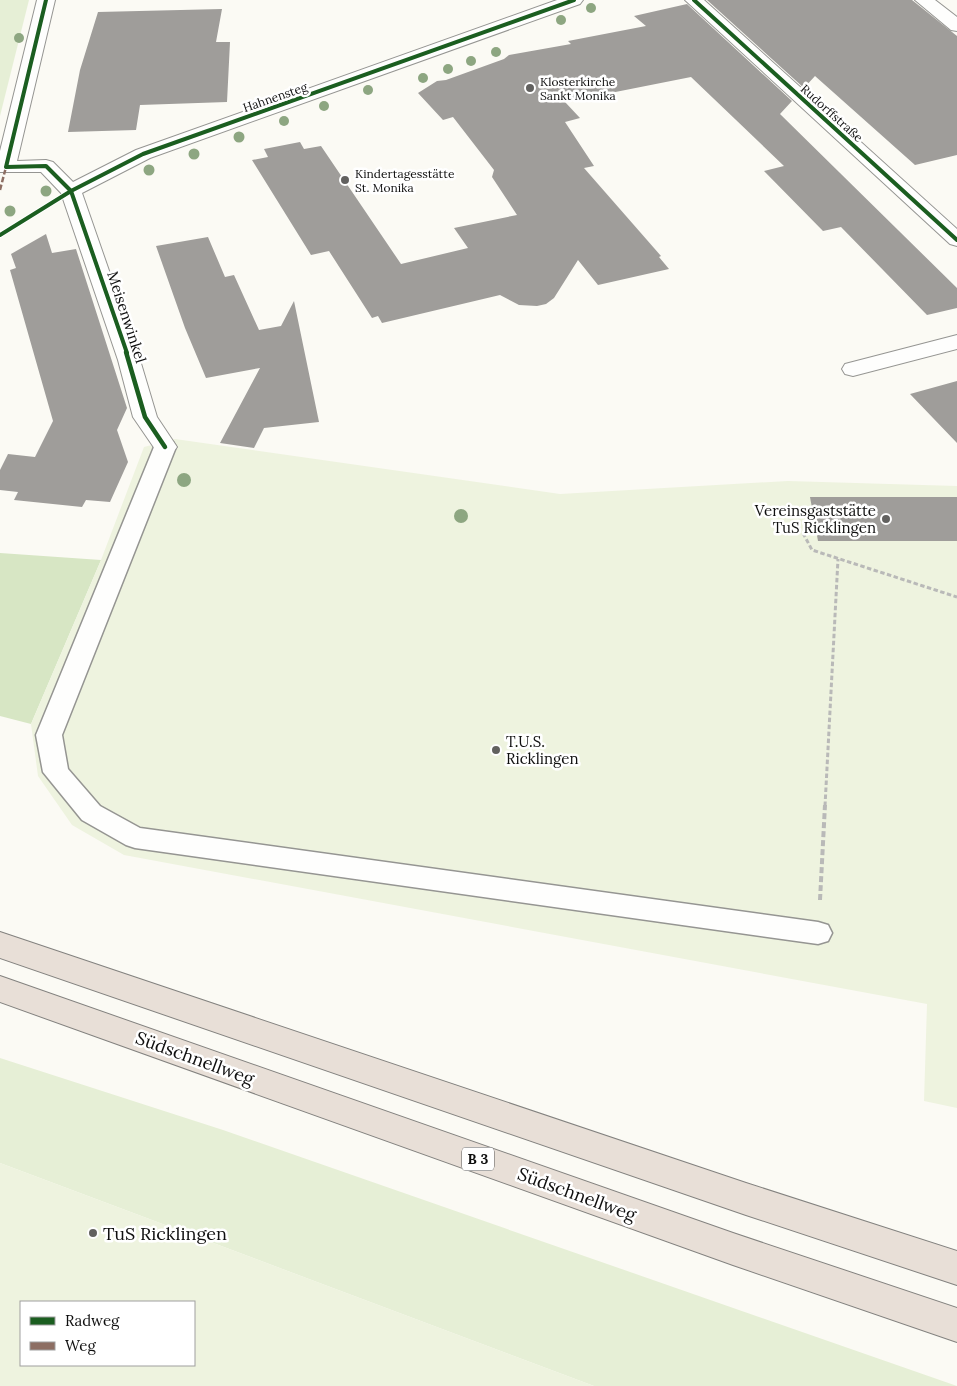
<svg xmlns="http://www.w3.org/2000/svg" width="957" height="1386" viewBox="0 0 957 1386" font-family="Lora,serif">
  <rect width="100%" height="100%" fill="#fbfaf4"/>
  <path fill="#e6efd6" d="M 0,0 L 29,0 L 0,116 Z
    M 0,1058 L 223,1130 L 957,1386 L 594,1386 L 0,1163 Z"/>
  <path fill="#d7e6c4" d="M 0,553 L 101,560 L 31,724 L 0,716 Z"/>
  <path fill="#eef3df" fill-rule="evenodd" d="M 175,439 L 560,494 L 788,481 L 957,486 L 957,1108 L 924,1101 L 927,1004 L 124,855 L 72,825 L 38,776 L 31,724 L 101,560 L 144,447 Z
    M 0,1163 L 594,1386 L 0,1386 ZM 21,1302 L 194,1302 L 194,1365 L 21,1365 Z"/>
  <path fill="#9f9d9a" d="M 707,0 L 912,0 L 957,36 L 957,155 L 915,165 L 815,76 L 804,88 Z
    M 687,4 L 792,101 L 780,114 L 957,288 L 957,308 L 927,315 L 841,227 L 823,231 L 764,171 L 784,166 L 691,77 L 565,102 L 580,118 L 565,122 L 594,166 L 584,168 L 661,256 L 659,257 L 669,269 L 598,285 L 578,260 L 554,298 L 546,304 L 537,306 L 519,305 L 500,295 L 382,323 L 378,316 L 372,318 L 329,251 L 311,255 L 252,160 L 268,157 L 264,149 L 300,142 L 304,149 L 321,146 L 401,264 L 468,248 L 454,228 L 517,215 L 492,177 L 494,170 L 453,117 L 443,120 L 418,93 L 437,81 L 446,80 L 504,59 L 509,55 L 571,44 L 568,41 L 646,26 L 634,16 Z
    M 222,9 L 216,42 L 230,42 L 227,102 L 140,105 L 136,130 L 68,132 L 80,70 L 98,12 Z
    M 46,234 L 52,253 L 76,249 L 127,408 L 117,430 L 128,462 L 110,502 L 86,500 L 82,507 L 14,500 L 18,492 L 0,490 L 0,470 L 8,454 L 35,457 L 53,421 L 10,270 L 16,268 L 11,254 Z
    M 208,237 L 225,277 L 234,275 L 259,330 L 281,326 L 294,301 L 319,422 L 264,428 L 254,448 L 220,443 L 260,368 L 206,378 L 185,328 L 156,246 Z
    M 957,381 L 957,443 L 910,394 Z
    M 810,497 L 957,497 L 957,541 L 818,541 Z"/>
  <g fill="none" stroke-linecap="round" stroke-linejoin="round">
    <defs>
      <path id="lane" d="M 165,440 L 173,442 L 176,447 L 62,735 L 68,769 L 100,806 L 140,828 L 818,922 L 828,925 L 832,933 L 828,941 L 818,944 L 135,848 L 126,845 L 82,820 L 43,772 L 36,735 L 154,447 L 157,442 Z"/>
      <path id="street" d="M 37,0 L 55,0 L 17,161 L 46,160 L 53,162 L 73,182 L 136,150 L 557,0 L 583,0 L 580,4 L 150,158 L 82,193 L 140,360 L 157,417 L 177,447 L 173,452 L 165,455 L 157,452 L 133,417 L 118,360 L 61,193 L 41,172 L 0,172 L 0,151 Z
        M 685,0 L 704,0 L 957,229 L 957,246 L 950,244 Z
        M 915,0 L 935,0 L 957,17 L 957,31 L 951,30 Z
        M 957,335 L 957,349 L 853,376 L 845,374 L 842,369 L 845,364 Z"/>
      <path id="highway" d="M 0,932 L 746,1183 L 957,1251 L 957,1285 L 746,1215 L 0,958 Z
        M 0,976 L 733,1233 L 957,1308 L 957,1342 L 733,1265 L 0,1002 Z"/>
    </defs>
    <use href="#lane" stroke="#959592" stroke-width="3"/>
    <use href="#street" stroke="#959592" stroke-width="2"/>
    <use href="#highway" stroke="#83827f" stroke-width="2"/>
    <path stroke="#b9b9b8" stroke-width="3" stroke-dasharray="4.5 2.5" stroke-linecap="butt" d="M 803,533 L 812,550 L 957,597
      M 825,806 L 838,559"/>
    <path stroke="#b9b9b8" stroke-width="4" stroke-dasharray="6 3" stroke-linecap="butt" d="M 820,900 L 825,805"/>
    <use href="#lane" fill="#fefefd" fill-rule="evenodd"/>
    <use href="#street" fill="#fefefd" fill-rule="evenodd"/>
    <use href="#highway" fill="#e8dfd7" fill-rule="evenodd"/>
    <path stroke="#8d6e63" stroke-width="2.5" stroke-dasharray="5.5 2.5" stroke-linecap="butt" d="M 0,190 L 6,167"/>
    <defs>
      <path id="cycleway-far1" d="M 46,0 L 6,167 L 46,166 L 71,191 L 127,353
        M 694,0 L 957,240
        M 0,235 L 71,191 L 143,154 L 574,0"/>
      <path id="cycleway" d="M 126,352 L 145,417 L 165,447"/>
    </defs>
    <use href="#cycleway-far1" stroke="#fff" stroke-width="6"/>
    <use href="#cycleway" stroke="#fff" stroke-width="8"/>
    <use href="#cycleway-far1" stroke="#1b5e20" stroke-width="4"/>
    <use href="#cycleway" stroke="#1b5e20" stroke-width="4.5"/>
  </g>
  <g fill="#8da681">
    <circle cx="591" cy="8" r="5"/>
    <circle cx="561" cy="20" r="5"/>
    <circle cx="19" cy="38" r="5"/>
    <circle cx="496" cy="52" r="5"/>
    <circle cx="471" cy="61" r="5"/>
    <circle cx="448" cy="69" r="5"/>
    <circle cx="423" cy="78" r="5"/>
    <circle cx="368" cy="90" r="5"/>
    <circle cx="324" cy="106" r="5"/>
    <circle cx="284" cy="121" r="5"/>
    <circle cx="239" cy="137" r="5.5"/>
    <circle cx="194" cy="154" r="5.5"/>
    <circle cx="149" cy="170" r="5.5"/>
    <circle cx="46" cy="191" r="5.5"/>
    <circle cx="10" cy="211" r="5.5"/>
    <circle cx="184" cy="480" r="7"/>
    <circle cx="461" cy="516" r="7"/>
  </g>
  <g fill="#62615f" stroke="#fff" stroke-width="2">
    <circle cx="530" cy="88" r="5"/>
    <circle cx="345" cy="180" r="5"/>
    <circle cx="886" cy="519" r="5"/>
    <circle cx="496" cy="750" r="5"/>
    <circle cx="93" cy="1233" r="5"/>
  </g>
  <g text-anchor="middle" dominant-baseline="central" stroke-width="5" stroke-linejoin="round" paint-order="stroke">
    <g font-size="12" fill="#0f0f0f" stroke="#fff" text-anchor="start">
      <text x="540" y="81">Klosterkirche<tspan x="540" dy="14">Sankt Monika</tspan></text>
      <text x="355" y="173">Kindertagesstätte<tspan x="355" dy="14">St. Monika</tspan></text>
    </g>
    <g font-size="12" fill="#0f0f0f" stroke="#fff">
      <text transform="translate(275 97) rotate(-19)">Hahnensteg</text>
      <text transform="translate(832 113) rotate(42)">Rudorffstraße</text>
    </g>
    <rect fill="#fff" stroke="#575757" stroke-width="1" x="462" y="1147.5" width="32" height="23" rx="4"/>
    <g font-size="14" font-weight="bold" fill="#0f0f0f">
      <text x="478" y="1159">B 3</text>
    </g>
    <g font-size="15" fill="#0f0f0f" stroke="#fff">
      <text transform="translate(127 317) rotate(72)">Meisenwinkel</text>
    </g>
    <g font-size="15" fill="#0f0f0f" stroke="#fff" text-anchor="end">
      <text x="876" y="510">Vereinsgaststätte<tspan x="876" dy="17">TuS Ricklingen</tspan></text>
      <text x="506" y="741" text-anchor="start">T.U.S.<tspan x="506" dy="17">Ricklingen</tspan></text>
    </g>
    <g font-size="18" fill="#0f0f0f" stroke="#fff">
      <text transform="translate(195 1058) rotate(20)">Südschnellweg</text>
      <text transform="translate(577 1194) rotate(20)">Südschnellweg</text>
    </g>
    <g font-size="18" fill="#0f0f0f" stroke="#fff" text-anchor="start">
      <text x="103" y="1233">TuS Ricklingen</text>
    </g>
  </g>
  <rect x="20" y="1301" width="175" height="65" fill="#ffffff" stroke="#9f9f9f"/>
  <rect x="30" y="1317" width="25" height="8" fill="#1b5e20" stroke="#9f9f9f"/>
  <text x="65" y="1326" font-size="15" fill="#0f0f0f">Radweg</text>
  <rect x="30" y="1342" width="25" height="8" fill="#8d6e63" stroke="#9f9f9f"/>
  <text x="65" y="1351" font-size="15" fill="#0f0f0f">Weg</text>
</svg>
